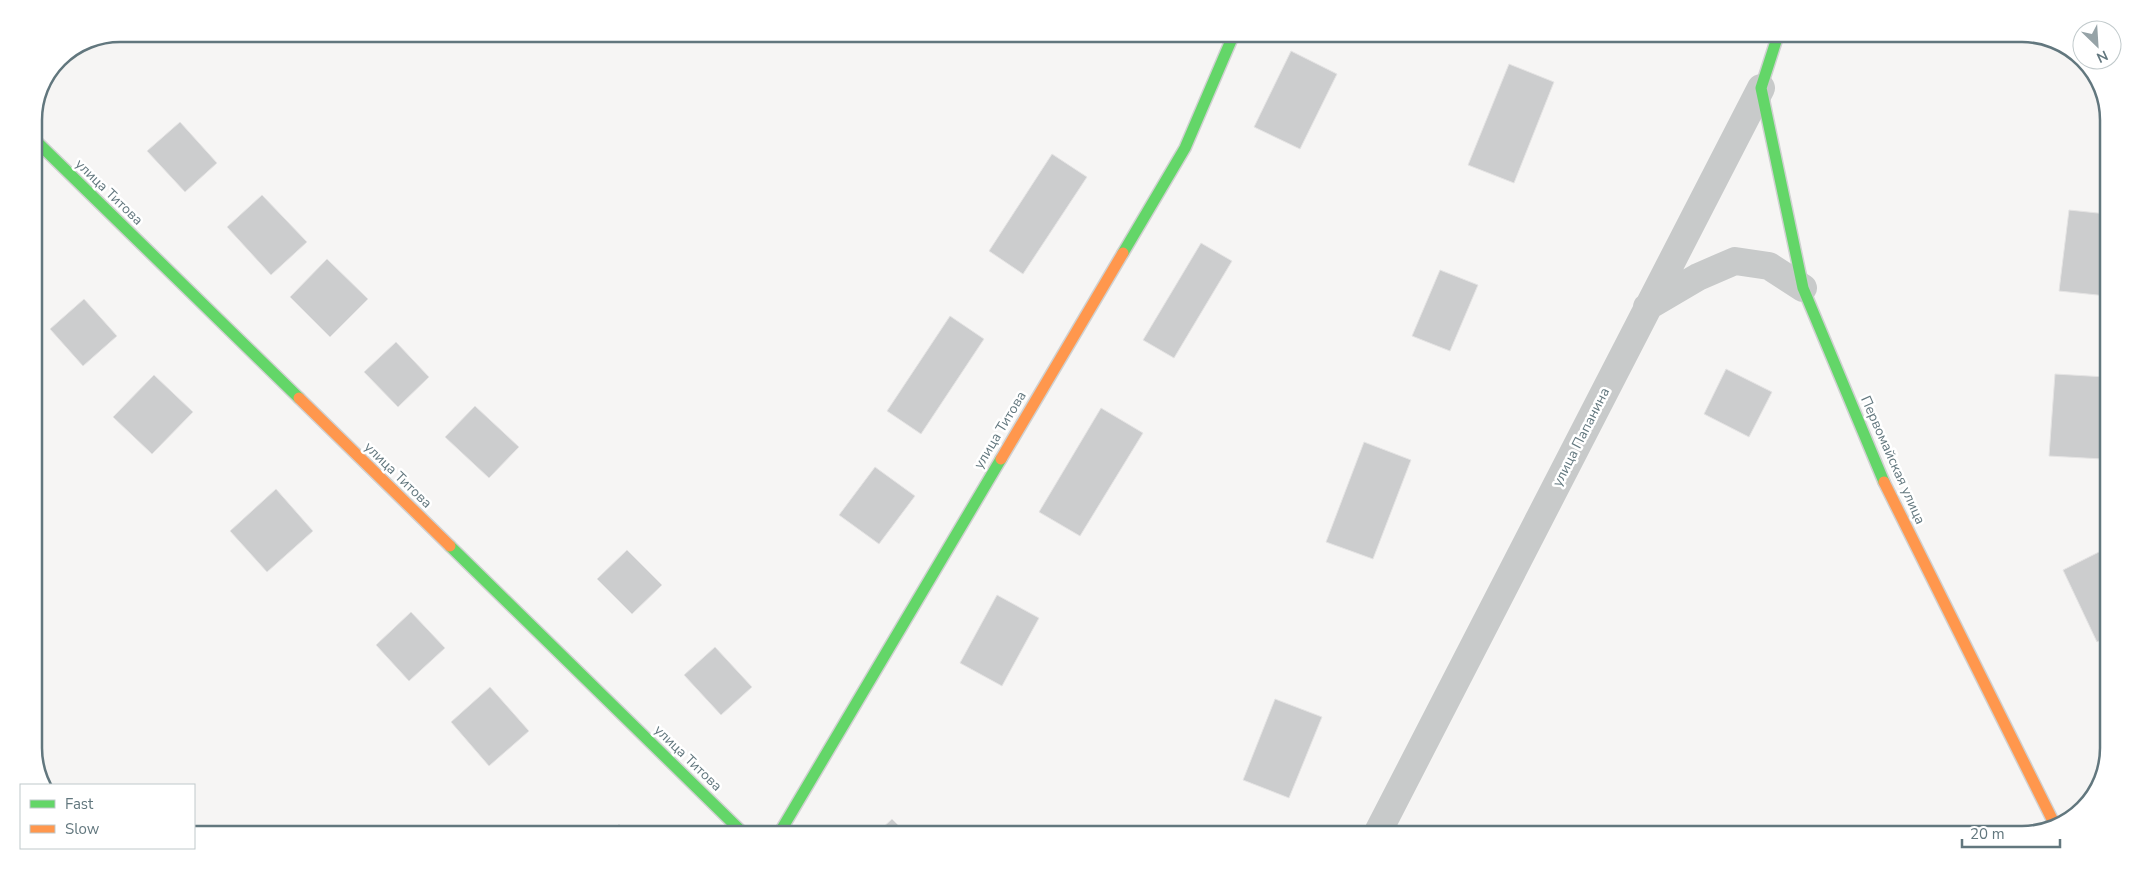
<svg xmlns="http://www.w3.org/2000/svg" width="2142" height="869" viewBox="0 0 2142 869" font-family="'Nunito Sans',sans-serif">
  <rect width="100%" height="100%" fill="#f6f5f4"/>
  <path fill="#cccdce" stroke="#e5e4e4" d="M 1291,51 L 1337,74 L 1300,149 L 1254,127 Z
    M 1509,64 L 1554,82 L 1514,183 L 1468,165 Z
    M 180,122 L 217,163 L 185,192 L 147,151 Z
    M 1052,154 L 1087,177 L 1023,274 L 989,251 Z
    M 262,195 L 307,242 L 271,275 L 227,227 Z
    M 2069,210 L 2107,214 L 2107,296 L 2059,291 Z
    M 1201,243 L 1232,261 L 1174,358 L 1143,340 Z
    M 327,259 L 368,299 L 330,337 L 290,297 Z
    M 1440,270 L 1478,285 L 1450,351 L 1412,336 Z
    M 84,299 L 117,336 L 83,366 L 50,329 Z
    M 950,316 L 984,339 L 921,434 L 887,411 Z
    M 396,342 L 429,377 L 398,407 L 364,372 Z
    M 1726,369 L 1772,392 L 1749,437 L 1704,414 Z
    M 2055,374 L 2106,377 L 2103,459 L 2049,456 Z
    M 154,375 L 193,412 L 152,454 L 113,417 Z
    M 475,406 L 519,447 L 489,478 L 445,437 Z
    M 1101,408 L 1143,433 L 1080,536 L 1039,512 Z
    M 1364,442 L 1411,460 L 1373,559 L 1326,542 Z
    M 875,467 L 915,496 L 879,544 L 839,515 Z
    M 276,489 L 313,531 L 267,572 L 230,531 Z
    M 2105,549 L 2104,638 L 2097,642 L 2063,570 Z
    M 627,550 L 662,585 L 632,614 L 597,579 Z
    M 997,595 L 1039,618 L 1002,686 L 960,663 Z
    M 411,612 L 445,648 L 409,681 L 376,645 Z
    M 715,647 L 752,687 L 721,715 L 684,675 Z
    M 490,687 L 529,731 L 489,766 L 451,722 Z
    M 1275,699 L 1322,717 L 1289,798 L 1243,780 Z
    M 892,819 L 906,833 L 878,832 Z
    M 619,824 L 627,832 L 611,832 Z"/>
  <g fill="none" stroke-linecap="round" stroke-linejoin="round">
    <defs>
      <path id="fast" d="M 1777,38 L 1761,88 L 1803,288 L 1884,482
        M 34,139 L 299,398
        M 1123,253 L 1185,148 L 1233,36
        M 450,546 L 742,832
        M 780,832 L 1001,459"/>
      <path id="slow" d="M 299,398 L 450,546
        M 1001,459 L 1123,253
        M 1884,482 L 2055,825"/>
    </defs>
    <use href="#fast" stroke="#d0d1d1" stroke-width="14"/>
    <use href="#slow" stroke="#d0d1d1" stroke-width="14"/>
    <path stroke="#c8caca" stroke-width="28" d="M 1647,307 L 1698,277 L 1735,261 L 1769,266 L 1803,288
      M 1377,834 L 1761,88"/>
    <use href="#fast" stroke="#63d668" stroke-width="11"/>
    <use href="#slow" stroke="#ff974d" stroke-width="11"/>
  </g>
  <g text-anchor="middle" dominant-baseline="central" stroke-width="5" stroke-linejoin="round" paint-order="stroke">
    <g font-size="14" fill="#62777e" stroke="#fff">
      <text transform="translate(109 192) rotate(44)">улица Титова</text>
      <text transform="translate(1000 430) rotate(-59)">улица Титова</text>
      <text transform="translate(1581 437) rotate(-63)">улица Папанина</text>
      <text transform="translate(1893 460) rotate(66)">Первомайская улица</text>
      <text transform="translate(398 475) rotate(44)">улица Титова</text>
      <text transform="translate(688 758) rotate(44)">улица Титова</text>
    </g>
  </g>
  <path d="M0 0H2142V869H0ZM120 42H2022A78 78 0 0 1 2100 120V748A78 78 0 0 1 2022 826H120A78 78 0 0 1 42 748V120A78 78 0 0 1 120 42Z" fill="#fff" fill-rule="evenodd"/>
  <path fill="none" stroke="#62777e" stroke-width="2.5" d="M120 42H2022A78 78 0 0 1 2100 120V748A78 78 0 0 1 2022 826H120A78 78 0 0 1 42 748V120A78 78 0 0 1 120 42Z"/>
  <rect x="20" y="784" width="175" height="65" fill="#ffffff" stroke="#c0c9cb"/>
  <rect x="30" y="800" width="25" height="8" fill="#63d668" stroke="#c0c9cb"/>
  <text x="65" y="809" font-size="15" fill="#62777e">Fast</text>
  <rect x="30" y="825" width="25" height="8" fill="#ff974d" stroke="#c0c9cb"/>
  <text x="65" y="834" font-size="15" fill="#62777e">Slow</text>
  <g transform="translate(2097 45) rotate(155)"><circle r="24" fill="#ffffff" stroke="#c0c9cb"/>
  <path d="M0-4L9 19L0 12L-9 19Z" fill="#96a3a7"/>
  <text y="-8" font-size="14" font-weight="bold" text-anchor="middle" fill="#62777e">N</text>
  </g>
  <path d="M1962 839v8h98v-8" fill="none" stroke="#62777e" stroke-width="2.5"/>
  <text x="1970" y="839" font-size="15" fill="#62777e" stroke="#ffffff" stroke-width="4" paint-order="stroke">20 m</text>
</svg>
